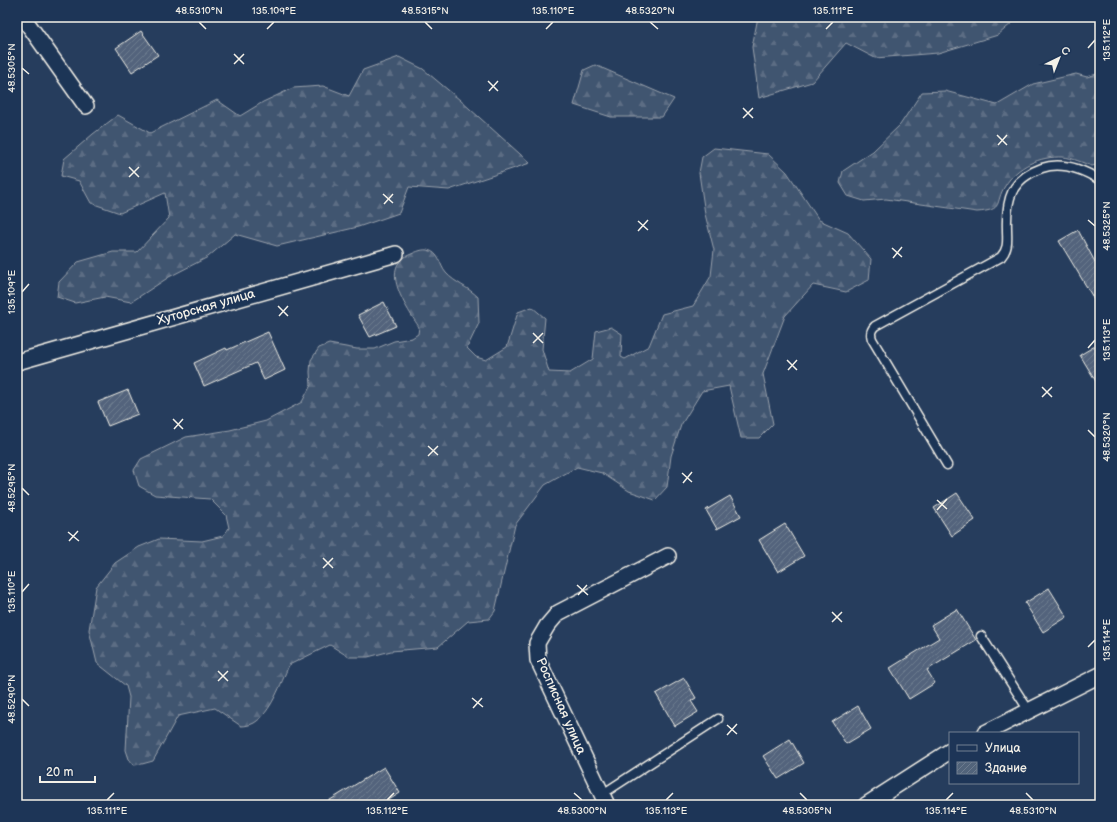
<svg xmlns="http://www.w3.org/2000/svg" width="1117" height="822" viewBox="0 0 1117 822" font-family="'Balsamiq Sans',sans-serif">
  <defs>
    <pattern id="forest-firs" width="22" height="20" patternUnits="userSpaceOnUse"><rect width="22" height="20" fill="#40546f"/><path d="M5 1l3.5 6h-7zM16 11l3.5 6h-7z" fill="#5c6d84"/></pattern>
    <pattern id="building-hatch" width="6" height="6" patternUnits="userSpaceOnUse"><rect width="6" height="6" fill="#52647b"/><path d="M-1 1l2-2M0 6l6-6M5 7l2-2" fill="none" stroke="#6c7b8e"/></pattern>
  </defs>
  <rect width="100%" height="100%" fill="#263d5d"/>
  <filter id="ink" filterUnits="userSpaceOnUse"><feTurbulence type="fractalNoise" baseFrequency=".025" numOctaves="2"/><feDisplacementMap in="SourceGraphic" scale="8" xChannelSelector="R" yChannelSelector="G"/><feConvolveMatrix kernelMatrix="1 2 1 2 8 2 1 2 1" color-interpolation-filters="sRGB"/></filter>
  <g filter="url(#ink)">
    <path fill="url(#forest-firs)" stroke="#9aa2ac" d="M 758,17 L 1019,17 L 998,35 L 938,53 L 875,58 L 846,43 L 812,82 L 759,98 L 752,47 Z
      M 399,57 L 423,69 L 460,100 L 530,163 L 449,190 L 409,187 L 399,213 L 358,227 L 277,246 L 235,234 L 208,257 L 169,277 L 131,302 L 105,297 L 75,303 L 57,297 L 59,282 L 78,262 L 113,252 L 137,252 L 169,218 L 165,193 L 120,213 L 91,203 L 79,181 L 61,176 L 64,159 L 93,134 L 118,115 L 150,133 L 217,100 L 240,116 L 263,102 L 293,88 L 323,86 L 349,96 L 363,70 Z
      M 595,65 L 674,99 L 662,117 L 611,117 L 574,105 L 584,70 Z
      M 1100,73 L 1100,164 L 1092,166 C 1083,163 1073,158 1063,157 C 1040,156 1017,166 1005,186 C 994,203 1005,210 977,212 L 886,199 L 864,201 L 848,196 L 840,183 L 843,171 L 873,151 L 900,125 L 922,92 L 945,91 L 997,105 L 1033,84 L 1076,74 L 1087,77 Z
      M 714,148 L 768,154 L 787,172 L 819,220 L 848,233 L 871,259 L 869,280 L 846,292 L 813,285 L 785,316 L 763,374 L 773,424 L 759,438 L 741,438 L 729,386 L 702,391 L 681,425 L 671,456 L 667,487 L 655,500 L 629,491 L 602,473 L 577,467 L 545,485 L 515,525 L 495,611 L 489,619 L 468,621 L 438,647 L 391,651 L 368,657 L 349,657 L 330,645 L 289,665 C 281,683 271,713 254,723 C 250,725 246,726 241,726 L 215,708 L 178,716 L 153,761 L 142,764 L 134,765 L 129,759 L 126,750 L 129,697 L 126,686 L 97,663 L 89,630 L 96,587 L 115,563 L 139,547 L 159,539 L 202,541 L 223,536 L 229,528 L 226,515 L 210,499 L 155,495 L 139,486 L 134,470 L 141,459 L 186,437 L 230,430 L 266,421 L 302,402 L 311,385 L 310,372 L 311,360 L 319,348 L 329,344 L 357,349 L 375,349 L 394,341 L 412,338 L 418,334 L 419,327 C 408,310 378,268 409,255 C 414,253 421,249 427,250 C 440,252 439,265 446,273 C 455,283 468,287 478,297 L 479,323 L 467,348 L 476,357 L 486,360 L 507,347 L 518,312 L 532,307 L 545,318 L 542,349 L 549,372 L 570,373 L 593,359 L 596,331 L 611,327 L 622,334 L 621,357 L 625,359 L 649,346 L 662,314 L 693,306 L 711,276 L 714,250 L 705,214 L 699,173 L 702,157 Z"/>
    <path fill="url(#building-hatch)" stroke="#f4f1e8" d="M 141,31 L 158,55 L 132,72 L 116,48 Z
      M 1078,230 L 1095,262 L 1100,259 L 1100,309 L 1059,241 Z
      M 384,302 L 396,326 L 370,337 L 358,315 Z
      M 268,332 L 285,370 L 264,380 L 256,363 L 204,386 L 194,363 L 226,348 L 227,350 Z
      M 1100,343 L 1100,388 L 1080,355 Z
      M 128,390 L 138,414 L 108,426 L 98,402 Z
      M 957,493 L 975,520 L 952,536 L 934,508 Z
      M 730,496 L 741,516 L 717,529 L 706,510 Z
      M 785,524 L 804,556 L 778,572 L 759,540 Z
      M 1049,588 L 1067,617 L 1043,632 L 1025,603 Z
      M 957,609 L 976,640 L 927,670 L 935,683 L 909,699 L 890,668 L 939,638 L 931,625 Z
      M 684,678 L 696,698 L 691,701 L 698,712 L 675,726 L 656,694 Z
      M 858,706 L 871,729 L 846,744 L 832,722 Z
      M 790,739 L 804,763 L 778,779 L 763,756 Z
      M 384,767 L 400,793 L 381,805 L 322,805 Z"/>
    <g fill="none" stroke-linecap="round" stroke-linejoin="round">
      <defs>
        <path id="lane" d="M 947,465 L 872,339 C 870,333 871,330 875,326 L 1001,257 C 1009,248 1007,240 1007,229 C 1006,199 1011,179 1042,168 C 1062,161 1082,169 1100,180
          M 981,636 L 1029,711
          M 601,795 L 718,719"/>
        <path id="street" d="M 23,17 L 86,106
          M 17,362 L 396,254
          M 985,733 L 1100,675
          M 607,805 L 538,660 L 537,643 L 547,626 L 558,613 L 668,556
          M 866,805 L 950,751"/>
      </defs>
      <use href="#lane" stroke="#f4f1e8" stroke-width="11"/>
      <use href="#street" stroke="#f4f1e8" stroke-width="18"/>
      <use href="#lane" stroke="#1d3557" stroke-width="8"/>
      <use href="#street" stroke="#1d3557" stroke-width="15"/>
    </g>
  </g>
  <path fill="none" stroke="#f4f1e8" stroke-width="1.5" d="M 199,22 L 206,29M 425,22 L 432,29M 650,22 L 658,29M 267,29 L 274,22M 546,29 L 553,22M 826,29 L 833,22M 1088,48 L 1095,40M 234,54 L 244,64M 234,64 L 244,54M 22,68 L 29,74M 488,81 L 498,91M 489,91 L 498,81M 743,108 L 753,118M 743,118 L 753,108M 997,135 L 1007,145M 998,145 L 1007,135M 129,167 L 139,177M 129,177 L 139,167M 383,194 L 393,203M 384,204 L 393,194M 1088,220 L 1095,226M 638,221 L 648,230M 638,231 L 648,220M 892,248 L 902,257M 893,258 L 902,247M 22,292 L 29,284M 278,306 L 288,316M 279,316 L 288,306M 533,333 L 543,343M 533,343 L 543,333M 1088,348 L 1095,340M 787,360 L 797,370M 788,370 L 797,360M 1042,387 L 1052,397M 1042,397 L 1052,387M 173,419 L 183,429M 174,429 L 183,419M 1088,430 L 1095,437M 428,446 L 438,455M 428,456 L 438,446M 682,473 L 692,482M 683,483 L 692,472M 22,488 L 29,495M 937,500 L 947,509M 937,510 L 947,499M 68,532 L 79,541M 69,541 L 78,531M 323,558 L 333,568M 323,568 L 333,558M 577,585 L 588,595M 22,592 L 29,584M 578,595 L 587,585M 832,612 L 842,622M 832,622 L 842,612M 1088,647 L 1095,640M 218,671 L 228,681M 218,681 L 228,671M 472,698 L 483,707M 22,699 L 29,706M 473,708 L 482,698M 727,725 L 737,734M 727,735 L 737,724M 574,793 L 582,800M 800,793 L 807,800M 1026,793 L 1033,800M 107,800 L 114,793M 387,800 L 394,793M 666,800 L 673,793M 946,800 L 953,793"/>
  <g text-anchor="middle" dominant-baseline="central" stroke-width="3.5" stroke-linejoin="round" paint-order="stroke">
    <g font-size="13" fill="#f4f1e8" stroke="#1d3557">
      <text transform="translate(206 307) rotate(-16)">Хуторская улица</text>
      <text transform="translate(561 706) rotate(66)">Росписная улица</text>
    </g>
  </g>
  <rect width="1117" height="822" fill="none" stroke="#1d3557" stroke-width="44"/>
  <rect x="949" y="732" width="130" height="52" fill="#1d3557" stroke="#738091"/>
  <rect x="957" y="745" width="20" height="6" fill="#1d3557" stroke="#738091"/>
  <text x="985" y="752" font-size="12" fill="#f4f1e8">Улица</text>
  <rect x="957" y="762" width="20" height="12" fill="url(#building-hatch)" stroke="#738091"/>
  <text x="985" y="772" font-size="12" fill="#f4f1e8">Здание</text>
  <g transform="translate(1059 58) rotate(43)" stroke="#1d3557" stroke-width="3" paint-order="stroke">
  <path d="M0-3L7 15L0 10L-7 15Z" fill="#f4f1e8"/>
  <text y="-6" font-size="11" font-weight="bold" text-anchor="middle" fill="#f4f1e8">С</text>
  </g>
  <path d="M40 776v6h55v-6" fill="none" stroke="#f4f1e8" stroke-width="2"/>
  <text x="46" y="776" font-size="12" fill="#f4f1e8" stroke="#1d3557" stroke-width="3" paint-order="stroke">20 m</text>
  <rect x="22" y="22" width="1073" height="778" fill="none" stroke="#f4f1e8" stroke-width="1.5"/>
  <g font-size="10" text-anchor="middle" fill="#f4f1e8">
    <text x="199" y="14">48.5310°N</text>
    <text x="274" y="14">135.109°E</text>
    <text x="425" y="14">48.5315°N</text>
    <text x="553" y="14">135.110°E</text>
    <text x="650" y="14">48.5320°N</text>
    <text x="833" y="14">135.111°E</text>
    <text transform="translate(1106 40) rotate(-90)" y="4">135.112°E</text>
    <text transform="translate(11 68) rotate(-90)" y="4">48.5305°N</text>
    <text transform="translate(1106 226) rotate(-90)" y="4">48.5325°N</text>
    <text transform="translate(11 292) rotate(-90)" y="4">135.109°E</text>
    <text transform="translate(1106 340) rotate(-90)" y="4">135.113°E</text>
    <text transform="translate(1106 437) rotate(-90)" y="4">48.5320°N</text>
    <text transform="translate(11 488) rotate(-90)" y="4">48.5295°N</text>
    <text transform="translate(11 592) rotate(-90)" y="4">135.110°E</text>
    <text transform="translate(1106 640) rotate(-90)" y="4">135.114°E</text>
    <text transform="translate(11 699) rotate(-90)" y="4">48.5290°N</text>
    <text x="107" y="814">135.111°E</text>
    <text x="387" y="814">135.112°E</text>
    <text x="582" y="814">48.5300°N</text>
    <text x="666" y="814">135.113°E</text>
    <text x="807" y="814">48.5305°N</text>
    <text x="946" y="814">135.114°E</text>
    <text x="1033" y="814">48.5310°N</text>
  </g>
</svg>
